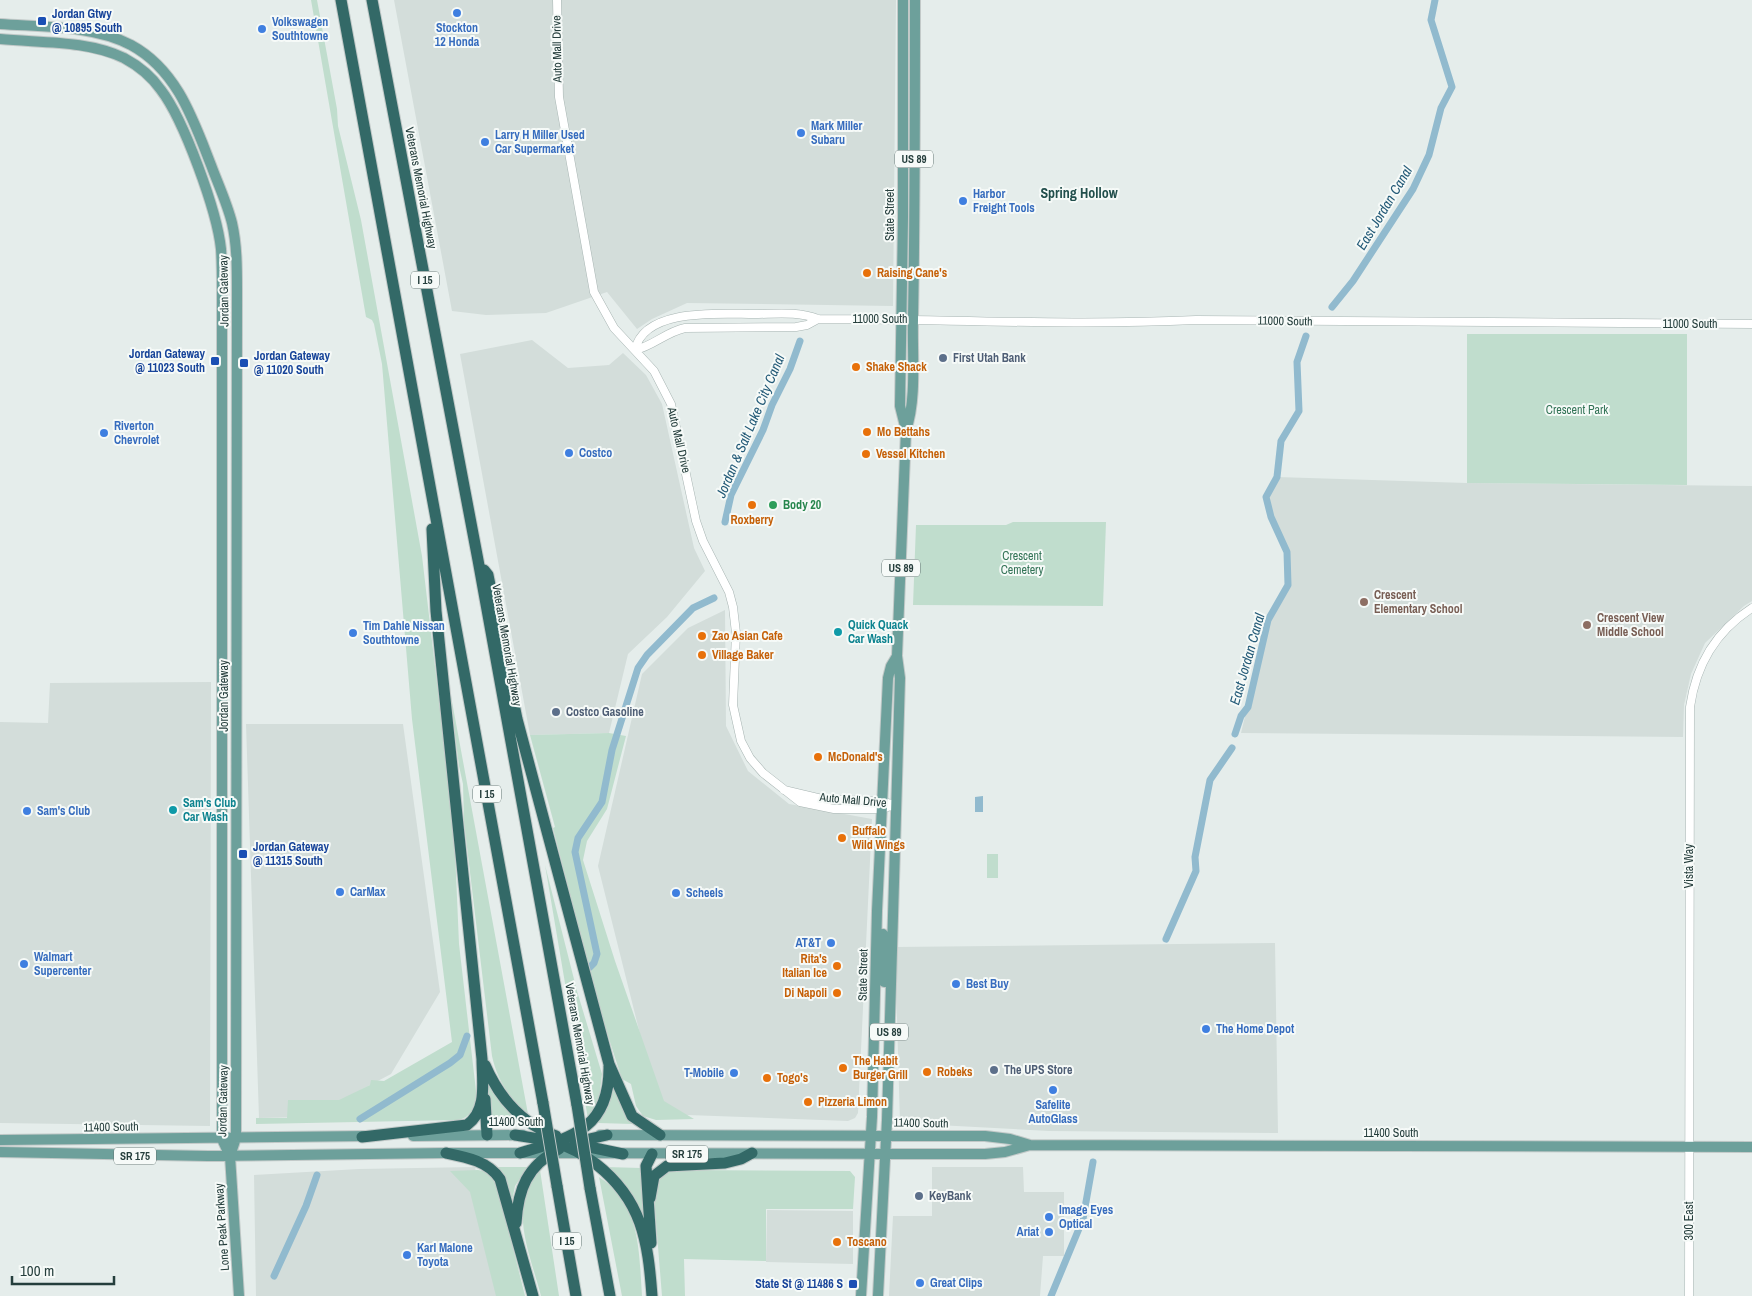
<svg xmlns="http://www.w3.org/2000/svg" width="1752" height="1296" viewBox="0 0 1752 1296" font-family="'Archivo Narrow',sans-serif">
  <rect width="100%" height="100%" fill="#e5edeb"/>
  <path fill="#d3ddda" d="M 394,0 L 896,0 L 893,306 L 687,303 L 652,319 L 637,329 L 607,292 L 546,313 L 486,315 L 452,311 Z
    M 532,340 L 568,368 L 609,365 L 623,353 L 646,375 L 662,404 L 694,548 L 705,571 L 667,617 L 628,654 L 609,733 L 530,735 L 460,354 Z
    M 1277,477 L 1467,483 L 1752,486 L 1752,601 L 1744,606 L 1705,643 L 1691,674 L 1684,705 L 1683,737 L 1241,733 L 1268,620 L 1288,585 L 1287,552 L 1271,517 L 1266,497 Z
    M 725,610 L 726,726 L 748,771 L 789,804 L 872,819 L 858,1113 L 855,1118 L 848,1121 L 660,1114 L 598,866 L 642,674 L 688,628 Z
    M 211,682 L 210,1126 L 0,1123 L 0,722 L 48,723 L 50,683 Z
    M 246,724 L 403,724 L 440,992 L 391,1074 L 309,1117 L 259,1118 Z
    M 1275,943 L 1278,1133 L 1049,1131 L 900,1123 L 895,947 Z
    M 475,1167 L 500,1296 L 256,1296 L 254,1175 L 359,1169 Z
    M 932,1167 L 1023,1167 L 1024,1192 L 1064,1192 L 1064,1256 L 1043,1256 L 1040,1296 L 889,1296 L 893,1216 L 932,1216 Z
    M 767,1210 L 853,1211 L 853,1264 L 766,1262 Z"/>
  <path fill="#c0ddcd" d="M 311,0 L 317,0 L 337,109 L 338,126 L 361,220 L 422,556 L 454,828 L 459,944 L 476,1091 C 476,1105 474,1115 459,1120 L 256,1124 L 256,1118 L 287,1118 L 288,1100 L 339,1100 L 370,1085 L 371,1080 L 384,1081 L 452,1042 L 412,719 L 382,364 L 374,324 L 372,320 L 366,317 Z
    M 1467,334 L 1687,334 L 1687,485 L 1467,483 Z
    M 1013,522 L 1106,522 L 1103,606 L 913,605 L 916,525 L 1006,525 Z
    M 450,696 L 451,696 L 528,1114 C 509,1099 497,1079 492,1056 L 464,822 L 463,784 L 459,766 Z
    M 609,733 L 626,736 L 607,809 L 587,841 L 583,860 L 615,961 L 664,1101 L 694,1119 L 656,1120 L 643,1116 L 636,1106 L 631,1084 L 622,1079 L 598,1005 L 553,828 L 555,827 L 530,735 Z
    M 987,854 L 998,854 L 998,878 L 987,878 Z
    M 545,865 L 577,991 L 602,1074 L 599,1101 L 588,1119 Z
    M 486,1078 L 502,1105 L 523,1124 L 491,1123 Z
    M 613,1081 L 629,1119 L 633,1124 L 598,1123 L 609,1105 Z
    M 495,1167 L 528,1167 L 515,1186 L 512,1201 Z
    M 605,1167 L 641,1168 L 644,1218 L 630,1192 Z
    M 478,1170 L 488,1172 L 497,1184 L 525,1296 L 496,1296 L 470,1192 L 450,1171 Z
    M 540,1170 L 559,1296 L 541,1296 C 531,1256 506,1205 540,1170 Z
    M 676,1170 L 850,1171 L 855,1177 L 853,1209 L 766,1209 L 766,1261 L 684,1259 L 685,1296 L 662,1296 L 654,1197 L 656,1182 L 665,1171 Z
    M 599,1177 C 641,1203 639,1253 642,1296 L 622,1296 Z"/>
  <path fill="#91bace" d="M 983,796 L 983,812 L 975,812 L 975,797 Z"/>
  <g fill="none" stroke-linecap="round" stroke-linejoin="round">
    <path stroke="#91bace" stroke-width="7" d="M 1332,307 L 1353,281 L 1413,189 L 1429,155 L 1441,108 L 1452,87 L 1431,20 L 1435,0
      M 725,522 L 731,495 L 763,430 L 772,405 L 790,369 L 800,341
      M 1235,734 L 1241,716 L 1248,707 L 1268,620 L 1288,585 L 1287,552 L 1271,517 L 1266,497 L 1277,477 L 1281,441 L 1299,411 L 1297,362 L 1306,336
      M 1166,939 L 1196,871 L 1195,857 L 1210,780 L 1232,748
      M 590,967 L 594,963 L 597,954 L 575,852 L 578,838 L 602,802 L 612,750 L 638,668 L 647,655 L 693,608 L 714,598
      M 360,1119 L 450,1063 L 460,1055 L 467,1036
      M 274,1276 L 306,1206 L 317,1175
      M 1051,1296 L 1083,1219 L 1093,1162"/>
    <defs>
      <path id="minor" d="M 557,0 L 559,97 L 594,292 L 614,328 L 654,371 L 671,404 L 696,521 L 703,541 L 729,592 L 733,607 L 736,633 L 733,705 L 741,741 L 750,758 L 763,773 L 800,802 L 834,809 L 881,809 L 895,805
        M 635,350 C 644,307 721,314 754,314 C 775,314 798,311 818,319 C 944,319 1071,326 1196,320 L 1752,324
        M 635,350 C 653,346 666,332 685,328 L 796,327 L 807,325 L 818,319
        M 784,790 L 822,799 L 881,801 L 895,805
        M 1689,1296 L 1690,707 C 1696,665 1716,631 1752,608"/>
      <path id="major" d="M 903,0 L 903,217 L 900,406 L 906,430
        M 0,24 C 42,27 93,25 131,45 C 177,70 193,119 211,165 C 218,184 227,203 232,223 C 237,245 237,268 237,291 L 236,1138 L 230,1156
        M 0,39 C 40,43 87,40 124,58 C 137,65 152,77 161,90 C 184,120 217,211 221,249 C 222,263 222,277 222,291 L 222,1139 L 230,1156 L 239,1296
        M 883,934 L 884,982
        M 600,1135 L 985,1136 L 1010,1139 L 1030,1145
        M 413,1136 L 523,1135
        M 0,1140 L 368,1136
        M 0,1152 L 208,1156 L 446,1153 L 985,1154 L 1005,1152 L 1030,1145 L 1752,1147
        M 861,1296 L 872,1117 L 877,911 L 888,678 L 891,666 L 897,656
        M 878,1296 L 887,1120 L 900,678 L 897,656 L 906,430 C 917,399 912,353 913,320 C 915,213 915,107 915,0"/>
      <path id="highway" d="M 341,0 L 543,1103
        M 372,0 L 478,560 L 577,1105
        M 484,570 L 488,575 L 517,719 L 609,1064 L 632,1116 L 660,1135
        M 485,1065 C 499,1097 522,1124 556,1136
        M 485,1099 L 487,1135
        M 515,1135 C 528,1137 543,1139 556,1143 C 571,1147 584,1155 596,1164 C 642,1200 648,1241 652,1296
        M 362,1137 L 467,1125 C 488,1110 482,1081 482,1059 L 436,611 L 432,529
        M 576,1142 L 607,1135
        M 575,1144 L 623,1154
        M 446,1153 C 466,1157 488,1161 500,1179 L 533,1296
        M 520,1153 C 571,1138 610,1129 609,1066
        M 557,1186 L 576,1296
        M 590,1188 L 610,1296
        M 650,1198 L 654,1176 L 667,1166 L 725,1163 L 741,1159 L 752,1153
        M 516,1223 C 518,1189 527,1166 559,1149
        M 651,1243 L 646,1166 L 652,1154"/>
    </defs>
    <use href="#minor" stroke="#a8b5b3" stroke-width="9"/>
    <use href="#major" stroke="#c2c9c8" stroke-width="12"/>
    <use href="#highway" stroke="#c2c9c8" stroke-width="13"/>
    <use href="#minor" stroke="#fff" stroke-width="8"/>
    <use href="#major" stroke="#6da09b" stroke-width="10"/>
    <use href="#highway" stroke="#336967" stroke-width="11"/>
    <defs>
      <path id="highway-bridge" d="M 543,1103 L 557,1186
        M 577,1105 L 590,1188"/>
    </defs>
    <use href="#highway-bridge" stroke="#c2c9c8" stroke-width="13" stroke-linecap="butt"/>
    <use href="#highway-bridge" stroke="#336967" stroke-width="11"/>
  </g>
  <g fill="#3f7fe0" stroke="#f6faf8" stroke-width="2">
    <circle cx="457" cy="13" r="5"/>
    <circle cx="262" cy="29" r="5"/>
    <circle cx="801" cy="133" r="5"/>
    <circle cx="485" cy="142" r="5"/>
    <circle cx="963" cy="201" r="5"/>
    <circle cx="104" cy="433" r="5"/>
    <circle cx="569" cy="453" r="5"/>
    <circle cx="353" cy="633" r="5"/>
    <circle cx="27" cy="811" r="5"/>
    <circle cx="340" cy="892" r="5"/>
    <circle cx="676" cy="893" r="5"/>
    <circle cx="831" cy="943" r="5"/>
    <circle cx="24" cy="964" r="5"/>
    <circle cx="956" cy="984" r="5"/>
    <circle cx="1206" cy="1029" r="5"/>
    <circle cx="734" cy="1073" r="5"/>
    <circle cx="1053" cy="1090" r="5"/>
    <circle cx="1049" cy="1217" r="5"/>
    <circle cx="1049" cy="1232" r="5"/>
    <circle cx="407" cy="1255" r="5"/>
    <circle cx="920" cy="1283" r="5"/>
  </g>
  <g fill="#1a4fb4" stroke="#f6faf8" stroke-width="2">
    <rect x="37" y="16" width="10" height="10" rx="2.5"/>
    <rect x="210" y="356" width="10" height="10" rx="2.5"/>
    <rect x="239" y="358" width="10" height="10" rx="2.5"/>
    <rect x="238" y="849" width="10" height="10" rx="2.5"/>
    <rect x="848" y="1279" width="10" height="10" rx="2.5"/>
  </g>
  <g fill="#e8710a" stroke="#f6faf8" stroke-width="2">
    <circle cx="867" cy="273" r="5"/>
    <circle cx="856" cy="367" r="5"/>
    <circle cx="867" cy="432" r="5"/>
    <circle cx="866" cy="454" r="5"/>
    <circle cx="752" cy="505" r="5"/>
    <circle cx="702" cy="636" r="5"/>
    <circle cx="702" cy="655" r="5"/>
    <circle cx="818" cy="757" r="5"/>
    <circle cx="842" cy="838" r="5"/>
    <circle cx="837" cy="966" r="5"/>
    <circle cx="837" cy="993" r="5"/>
    <circle cx="843" cy="1068" r="5"/>
    <circle cx="927" cy="1072" r="5"/>
    <circle cx="767" cy="1078" r="5"/>
    <circle cx="808" cy="1102" r="5"/>
    <circle cx="837" cy="1242" r="5"/>
  </g>
  <g fill="#5c6f8a" stroke="#f6faf8" stroke-width="2">
    <circle cx="943" cy="358" r="5"/>
    <circle cx="556" cy="712" r="5"/>
    <circle cx="994" cy="1070" r="5"/>
    <circle cx="919" cy="1196" r="5"/>
  </g>
  <circle fill="#2e9e5b" stroke="#f6faf8" stroke-width="2" cx="773" cy="505" r="5"/>
  <g fill="#8d6e63" stroke="#f6faf8" stroke-width="2">
    <circle cx="1364" cy="602" r="5"/>
    <circle cx="1587" cy="625" r="5"/>
  </g>
  <g fill="#0f9aa8" stroke="#f6faf8" stroke-width="2">
    <circle cx="838" cy="632" r="5"/>
    <circle cx="173" cy="810" r="5"/>
  </g>
  <g text-anchor="middle" dominant-baseline="central" stroke-width="4" stroke-linejoin="round" paint-order="stroke">
    <g fill="#f6faf8" stroke="#647674" stroke-width="1">
      <rect x="895" y="150.5" width="38" height="17" rx="4"/>
      <rect x="411" y="271.5" width="28" height="17" rx="4"/>
      <rect x="882" y="559.5" width="38" height="17" rx="4"/>
      <rect x="473" y="785.5" width="28" height="17" rx="4"/>
      <rect x="870" y="1023.5" width="38" height="17" rx="4"/>
      <rect x="666" y="1145.5" width="42" height="17" rx="4"/>
      <rect x="114" y="1147.5" width="42" height="17" rx="4"/>
      <rect x="553" y="1232.5" width="28" height="17" rx="4"/>
    </g>
    <g font-size="11" font-weight="bold" fill="#253e3c">
      <text x="914" y="159">US 89</text>
      <text x="425" y="280">I 15</text>
      <text x="901" y="568">US 89</text>
      <text x="487" y="794">I 15</text>
      <text x="889" y="1032">US 89</text>
      <text x="687" y="1154">SR 175</text>
      <text x="135" y="1156">SR 175</text>
      <text x="567" y="1241">I 15</text>
    </g>
    <g font-size="12" font-weight="bold" fill="#164399" stroke="#f6faf8" text-anchor="start">
      <text x="52" y="14">Jordan Gtwy<tspan x="52" dy="14">@ 10895 South</tspan></text>
      <text x="205" y="354" text-anchor="end">Jordan Gateway<tspan x="205" dy="14">@ 11023 South</tspan></text>
      <text x="254" y="356">Jordan Gateway<tspan x="254" dy="14">@ 11020 South</tspan></text>
      <text x="253" y="847">Jordan Gateway<tspan x="253" dy="14">@ 11315 South</tspan></text>
      <text x="843" y="1284" text-anchor="end">State St @ 11486 S</text>
    </g>
    <g font-size="12" font-weight="bold" fill="#366cbe" stroke="#f6faf8" text-anchor="start">
      <text x="272" y="22">Volkswagen<tspan x="272" dy="14">Southtowne</tspan></text>
      <text x="457" y="28" text-anchor="middle">Stockton<tspan x="457" dy="14">12 Honda</tspan></text>
      <text x="811" y="126">Mark Miller<tspan x="811" dy="14">Subaru</tspan></text>
      <text x="495" y="135">Larry H Miller Used<tspan x="495" dy="14">Car Supermarket</tspan></text>
      <text x="973" y="194">Harbor<tspan x="973" dy="14">Freight Tools</tspan></text>
      <text x="114" y="426">Riverton<tspan x="114" dy="14">Chevrolet</tspan></text>
      <text x="579" y="453">Costco</text>
      <text x="363" y="626">Tim Dahle Nissan<tspan x="363" dy="14">Southtowne</tspan></text>
      <text x="37" y="811">Sam's Club</text>
      <text x="350" y="892">CarMax</text>
      <text x="686" y="893">Scheels</text>
      <text x="821" y="943" text-anchor="end">AT&amp;T</text>
      <text x="34" y="957">Walmart<tspan x="34" dy="14">Supercenter</tspan></text>
      <text x="966" y="984">Best Buy</text>
      <text x="1216" y="1029">The Home Depot</text>
      <text x="724" y="1073" text-anchor="end">T-Mobile</text>
      <text x="1053" y="1105" text-anchor="middle">Safelite<tspan x="1053" dy="14">AutoGlass</tspan></text>
      <text x="1059" y="1210">Image Eyes<tspan x="1059" dy="14">Optical</tspan></text>
      <text x="1039" y="1232" text-anchor="end">Ariat</text>
      <text x="417" y="1248">Karl Malone<tspan x="417" dy="14">Toyota</tspan></text>
      <text x="930" y="1283">Great Clips</text>
    </g>
    <g font-size="12" fill="#253e3c" stroke="#f6faf8">
      <text transform="translate(557 49) rotate(-91)">Auto Mall Drive</text>
      <text transform="translate(421 188) rotate(79)">Veterans Memorial Highway</text>
      <text transform="translate(890 215) rotate(-90)">State Street</text>
      <text transform="translate(224 291) rotate(-91)">Jordan Gateway</text>
      <text x="880" y="319">11000 South</text>
      <text transform="translate(1285 321) rotate(1)">11000 South</text>
      <text x="1690" y="324">11000 South</text>
      <text transform="translate(679 440) rotate(77)">Auto Mall Drive</text>
      <text transform="translate(507 645) rotate(80)">Veterans Memorial Highway</text>
      <text transform="translate(224 696) rotate(-90)">Jordan Gateway</text>
      <text transform="translate(853 800) rotate(5)">Auto Mall Drive</text>
      <text transform="translate(1689 866) rotate(-90)">Vista Way</text>
      <text transform="translate(863 975) rotate(-89)">State Street</text>
      <text transform="translate(580 1044) rotate(80)">Veterans Memorial Highway</text>
      <text transform="translate(223 1101) rotate(-89)">Jordan Gateway</text>
      <text x="516" y="1122">11400 South</text>
      <text transform="translate(921 1123) rotate(1)">11400 South</text>
      <text transform="translate(111 1127) rotate(-1)">11400 South</text>
      <text x="1391" y="1133">11400 South</text>
      <text transform="translate(1689 1221) rotate(-90)">300 East</text>
      <text transform="translate(222 1227) rotate(-94)">Lone Peak Parkway</text>
    </g>
    <g font-size="12" font-weight="bold" fill="#c56008" stroke="#f6faf8" text-anchor="start">
      <text x="877" y="273">Raising Cane's</text>
      <text x="866" y="367">Shake Shack</text>
      <text x="877" y="432">Mo Bettahs</text>
      <text x="876" y="454">Vessel Kitchen</text>
      <text x="752" y="520" text-anchor="middle">Roxberry</text>
      <text x="712" y="636">Zao Asian Cafe</text>
      <text x="712" y="655">Village Baker</text>
      <text x="828" y="757">McDonald's</text>
      <text x="852" y="831">Buffalo<tspan x="852" dy="14">Wild Wings</tspan></text>
      <text x="827" y="959" text-anchor="end">Rita's<tspan x="827" dy="14">Italian Ice</tspan></text>
      <text x="827" y="993" text-anchor="end">Di Napoli</text>
      <text x="853" y="1061">The Habit<tspan x="853" dy="14">Burger Grill</tspan></text>
      <text x="937" y="1072">Robeks</text>
      <text x="777" y="1078">Togo's</text>
      <text x="818" y="1102">Pizzeria Limon</text>
      <text x="847" y="1242">Toscano</text>
    </g>
    <g font-size="12" font-weight="bold" fill="#4e5e75" stroke="#f6faf8" text-anchor="start">
      <text x="953" y="358">First Utah Bank</text>
      <text x="566" y="712">Costco Gasoline</text>
      <text x="1004" y="1070">The UPS Store</text>
      <text x="929" y="1196">KeyBank</text>
    </g>
    <g font-size="12" fill="#327356" stroke="#f6faf8">
      <text x="1577" y="410">Crescent Park</text>
      <text x="1022" y="556">Crescent<tspan x="1022" dy="14">Cemetery</tspan></text>
    </g>
    <g font-size="12" font-weight="bold" fill="#27864d" stroke="#f6faf8" text-anchor="start">
      <text x="783" y="505">Body 20</text>
    </g>
    <g font-size="12" font-weight="bold" fill="#785e54" stroke="#f6faf8" text-anchor="start">
      <text x="1374" y="595">Crescent<tspan x="1374" dy="14">Elementary School</tspan></text>
      <text x="1597" y="618">Crescent View<tspan x="1597" dy="14">Middle School</tspan></text>
    </g>
    <g font-size="12" font-weight="bold" fill="#0d838f" stroke="#f6faf8" text-anchor="start">
      <text x="848" y="625">Quick Quack<tspan x="848" dy="14">Car Wash</tspan></text>
      <text x="183" y="803">Sam's Club<tspan x="183" dy="14">Car Wash</tspan></text>
    </g>
    <g font-size="14" font-weight="bold" fill="#224f4c" stroke="#f6faf8">
      <text x="1079" y="193">Spring Hollow</text>
    </g>
    <g font-size="14" font-style="italic" fill="#235a77" stroke="#f6faf8">
      <text transform="translate(1384 208) rotate(-59)">East Jordan Canal</text>
      <text transform="translate(750 426) rotate(-67)">Jordan &amp; Salt Lake City Canal</text>
      <text transform="translate(1247 659) rotate(-74)">East Jordan Canal</text>
    </g>
  </g>
  <path d="M12 1276v8h102v-8" fill="none" stroke="#253e3c" stroke-width="2.5"/>
  <text x="20" y="1276" font-size="15" fill="#253e3c" stroke="#f6faf8" stroke-width="4" paint-order="stroke">100 m</text>
</svg>
